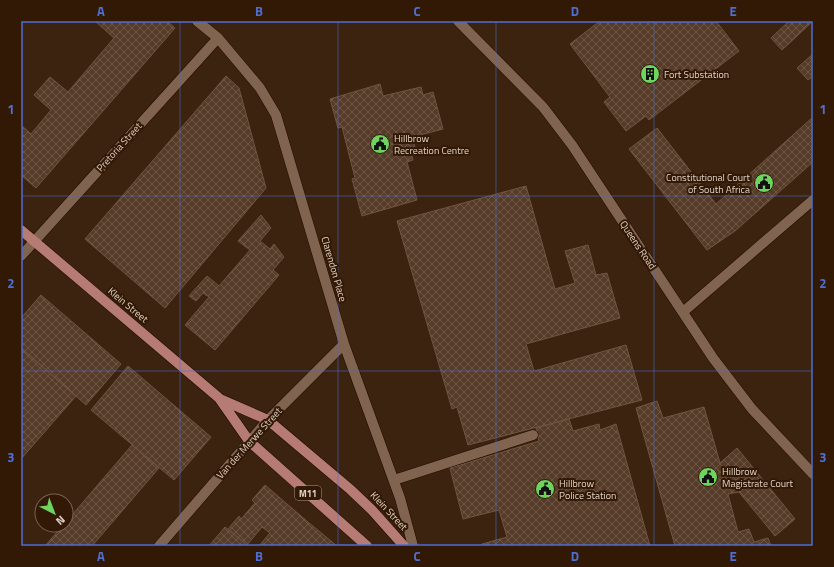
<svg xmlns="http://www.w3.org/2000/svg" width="834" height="567" viewBox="0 0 834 567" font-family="'Titillium Web',sans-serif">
  <defs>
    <pattern id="building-cross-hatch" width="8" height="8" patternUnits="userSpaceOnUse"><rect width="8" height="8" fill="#563c28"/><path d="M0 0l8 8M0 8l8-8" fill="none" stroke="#6e5746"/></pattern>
  </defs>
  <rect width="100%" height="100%" fill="#3b230f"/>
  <path fill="url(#building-cross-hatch)" stroke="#70543f" d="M 95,21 L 167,21 L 175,28 L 36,188 L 21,175 L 21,125 L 31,134 L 51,110 L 34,95 L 50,77 L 68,92 L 114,38 Z
    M 600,21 L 716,21 L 739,51 L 649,120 L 646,116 L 626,131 L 604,102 L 610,97 L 570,44 Z
    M 789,21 L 813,21 L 782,50 L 771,38 Z
    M 813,54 L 813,76 L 808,80 L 797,68 Z
    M 226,76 L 239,88 L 266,188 L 165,308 L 85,239 Z
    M 380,84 L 383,96 L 421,87 L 423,95 L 433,92 L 443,129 L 412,137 L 416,151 L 411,153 L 413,160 L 407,162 L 417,200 L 362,216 L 352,179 L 355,178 L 342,127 L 338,128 L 330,99 Z
    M 813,117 L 813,162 L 735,231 L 707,250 L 629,149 L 657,128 L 716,204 Z
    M 526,186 L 555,289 L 575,283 L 565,251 L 588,245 L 596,275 L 607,273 L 620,318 L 526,344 L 534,371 L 626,345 L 642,400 L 468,445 L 457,407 L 452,409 L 397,221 Z
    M 261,215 L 271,228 L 260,241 L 270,249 L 274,244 L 284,257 L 273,270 L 279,275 L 215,350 L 185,325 L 209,297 L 203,293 L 196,301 L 189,296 L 207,276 L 219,286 L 250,250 L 238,241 Z
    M 41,295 L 121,364 L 86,405 L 21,348 L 21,318 Z
    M 21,348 L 76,396 L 21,459 Z
    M 128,366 L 211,437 L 174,480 L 91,410 Z
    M 657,401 L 663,418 L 704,407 L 720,463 L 737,448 L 795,519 L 775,536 L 739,492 L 728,494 L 738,532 L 749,529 L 754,542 L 768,538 L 771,546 L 675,546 L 636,408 Z
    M 569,419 L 573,431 L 599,424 L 600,430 L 616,424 L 650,546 L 483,546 L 482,544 L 507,537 L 499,510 L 463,519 L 450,468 L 539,441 L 536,428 Z
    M 132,445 L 159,468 L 92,546 L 45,546 L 63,525 L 66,525 L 66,522 Z
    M 265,485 L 308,522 L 337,546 L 259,546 L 270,533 L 262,527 L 247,545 L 228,529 L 239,516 L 241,519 L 255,503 L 252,500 Z
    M 225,527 L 248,546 L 209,546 Z"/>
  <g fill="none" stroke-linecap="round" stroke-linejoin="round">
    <defs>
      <path id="service" d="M 683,312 L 813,200
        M 394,480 L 533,435"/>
      <path id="minor" d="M 197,21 L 218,38 L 260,88 L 276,115 L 344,344 L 400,498 L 413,546
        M 21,256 L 218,38
        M 159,546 L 268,420 L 344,344"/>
      <path id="tertiary" d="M 458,21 L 543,107 L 572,145 L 713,358 L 752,409 L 813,474"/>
      <path id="primary" d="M 21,230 L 219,398 L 249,441 L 367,546
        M 220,399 L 268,420 L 351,490 L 371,509 L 404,546"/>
    </defs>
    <use href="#service" stroke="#210b00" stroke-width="11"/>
    <use href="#minor" stroke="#210b00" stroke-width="11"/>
    <use href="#tertiary" stroke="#210b00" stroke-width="11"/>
    <use href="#primary" stroke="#210b00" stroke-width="11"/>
    <use href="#service" stroke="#81644f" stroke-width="10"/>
    <use href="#minor" stroke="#81644f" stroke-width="10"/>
    <use href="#tertiary" stroke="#81644f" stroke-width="10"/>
    <use href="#primary" stroke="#b67b73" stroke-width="10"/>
  </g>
  <path fill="none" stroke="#4e6ed3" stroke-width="1" stroke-opacity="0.55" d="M 180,21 L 180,546M 338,21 L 338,546M 496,21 L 496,546M 654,21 L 654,546M 21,196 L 813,196M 21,371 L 813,371"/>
  <defs>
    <symbol id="building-disc" viewBox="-11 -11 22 22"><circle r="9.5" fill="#6fd35f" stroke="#311905"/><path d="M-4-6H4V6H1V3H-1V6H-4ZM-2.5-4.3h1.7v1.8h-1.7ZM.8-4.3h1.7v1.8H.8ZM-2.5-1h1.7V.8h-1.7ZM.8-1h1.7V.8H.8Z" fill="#111"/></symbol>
    <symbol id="civic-disc" viewBox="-11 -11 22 22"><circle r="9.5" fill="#6fd35f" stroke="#311905"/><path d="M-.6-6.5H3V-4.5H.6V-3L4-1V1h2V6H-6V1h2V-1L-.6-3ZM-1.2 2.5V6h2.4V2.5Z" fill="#111"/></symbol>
  </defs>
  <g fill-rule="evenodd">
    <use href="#building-disc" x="639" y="63" width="22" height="22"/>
    <use href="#civic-disc" x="369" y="133" width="22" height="22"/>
    <use href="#civic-disc" x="753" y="172" width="22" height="22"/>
    <use href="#civic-disc" x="697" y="466" width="22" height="22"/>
    <use href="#civic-disc" x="534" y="478" width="22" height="22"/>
  </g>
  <g text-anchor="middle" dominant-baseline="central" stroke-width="4" stroke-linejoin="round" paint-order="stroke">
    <rect fill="#311905" stroke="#ac998b" stroke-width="1" x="295" y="486" width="26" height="14" rx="3"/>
    <g font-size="9" font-weight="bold" fill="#e1d0c4">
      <text x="308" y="493">M11</text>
    </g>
    <g font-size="10" fill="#e1d0c4" stroke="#311905" text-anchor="start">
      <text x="664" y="74">Fort Substation</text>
      <text x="394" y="138">Hillbrow<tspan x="394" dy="12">Recreation Centre</tspan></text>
      <text x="750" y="177" text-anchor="end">Constitutional Court<tspan x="750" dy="12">of South Africa</tspan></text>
      <text x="722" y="471">Hillbrow<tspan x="722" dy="12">Magistrate Court</tspan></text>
      <text x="559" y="483">Hillbrow<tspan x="559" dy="12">Police Station</tspan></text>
    </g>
    <g font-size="10" fill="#e1d0c4" stroke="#311905">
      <text transform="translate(119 147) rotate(-48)">Pretoria Street</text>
      <text transform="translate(638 245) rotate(56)">Queens Road</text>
      <text transform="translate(334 269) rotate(74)">Clarendon Place</text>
      <text transform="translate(128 305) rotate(40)">Klein Street</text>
      <text transform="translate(249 443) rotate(-48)">Van der Merwe Street</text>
      <text transform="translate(389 511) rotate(47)">Klein Street</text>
    </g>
  </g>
  <rect width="834" height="567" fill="none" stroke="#311905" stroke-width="44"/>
  <g transform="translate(54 513) rotate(138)"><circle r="19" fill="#311905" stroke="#776251"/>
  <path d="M0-3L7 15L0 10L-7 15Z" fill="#6fd35f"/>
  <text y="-6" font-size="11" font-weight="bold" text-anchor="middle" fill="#e1d0c4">N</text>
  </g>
  <rect x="22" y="22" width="790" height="523" fill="none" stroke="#4e6ed3" stroke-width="1.5"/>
  <g font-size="13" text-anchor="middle" font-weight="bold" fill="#4e6ed3">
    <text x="101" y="16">A</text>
    <text x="259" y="16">B</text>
    <text x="417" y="16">C</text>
    <text x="575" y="16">D</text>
    <text x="733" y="16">E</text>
    <text x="11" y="114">1</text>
    <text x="823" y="114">1</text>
    <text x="11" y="288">2</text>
    <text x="823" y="288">2</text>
    <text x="11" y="462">3</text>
    <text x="823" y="462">3</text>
    <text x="101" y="561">A</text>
    <text x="259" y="561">B</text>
    <text x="417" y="561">C</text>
    <text x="575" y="561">D</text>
    <text x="733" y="561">E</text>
  </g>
</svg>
